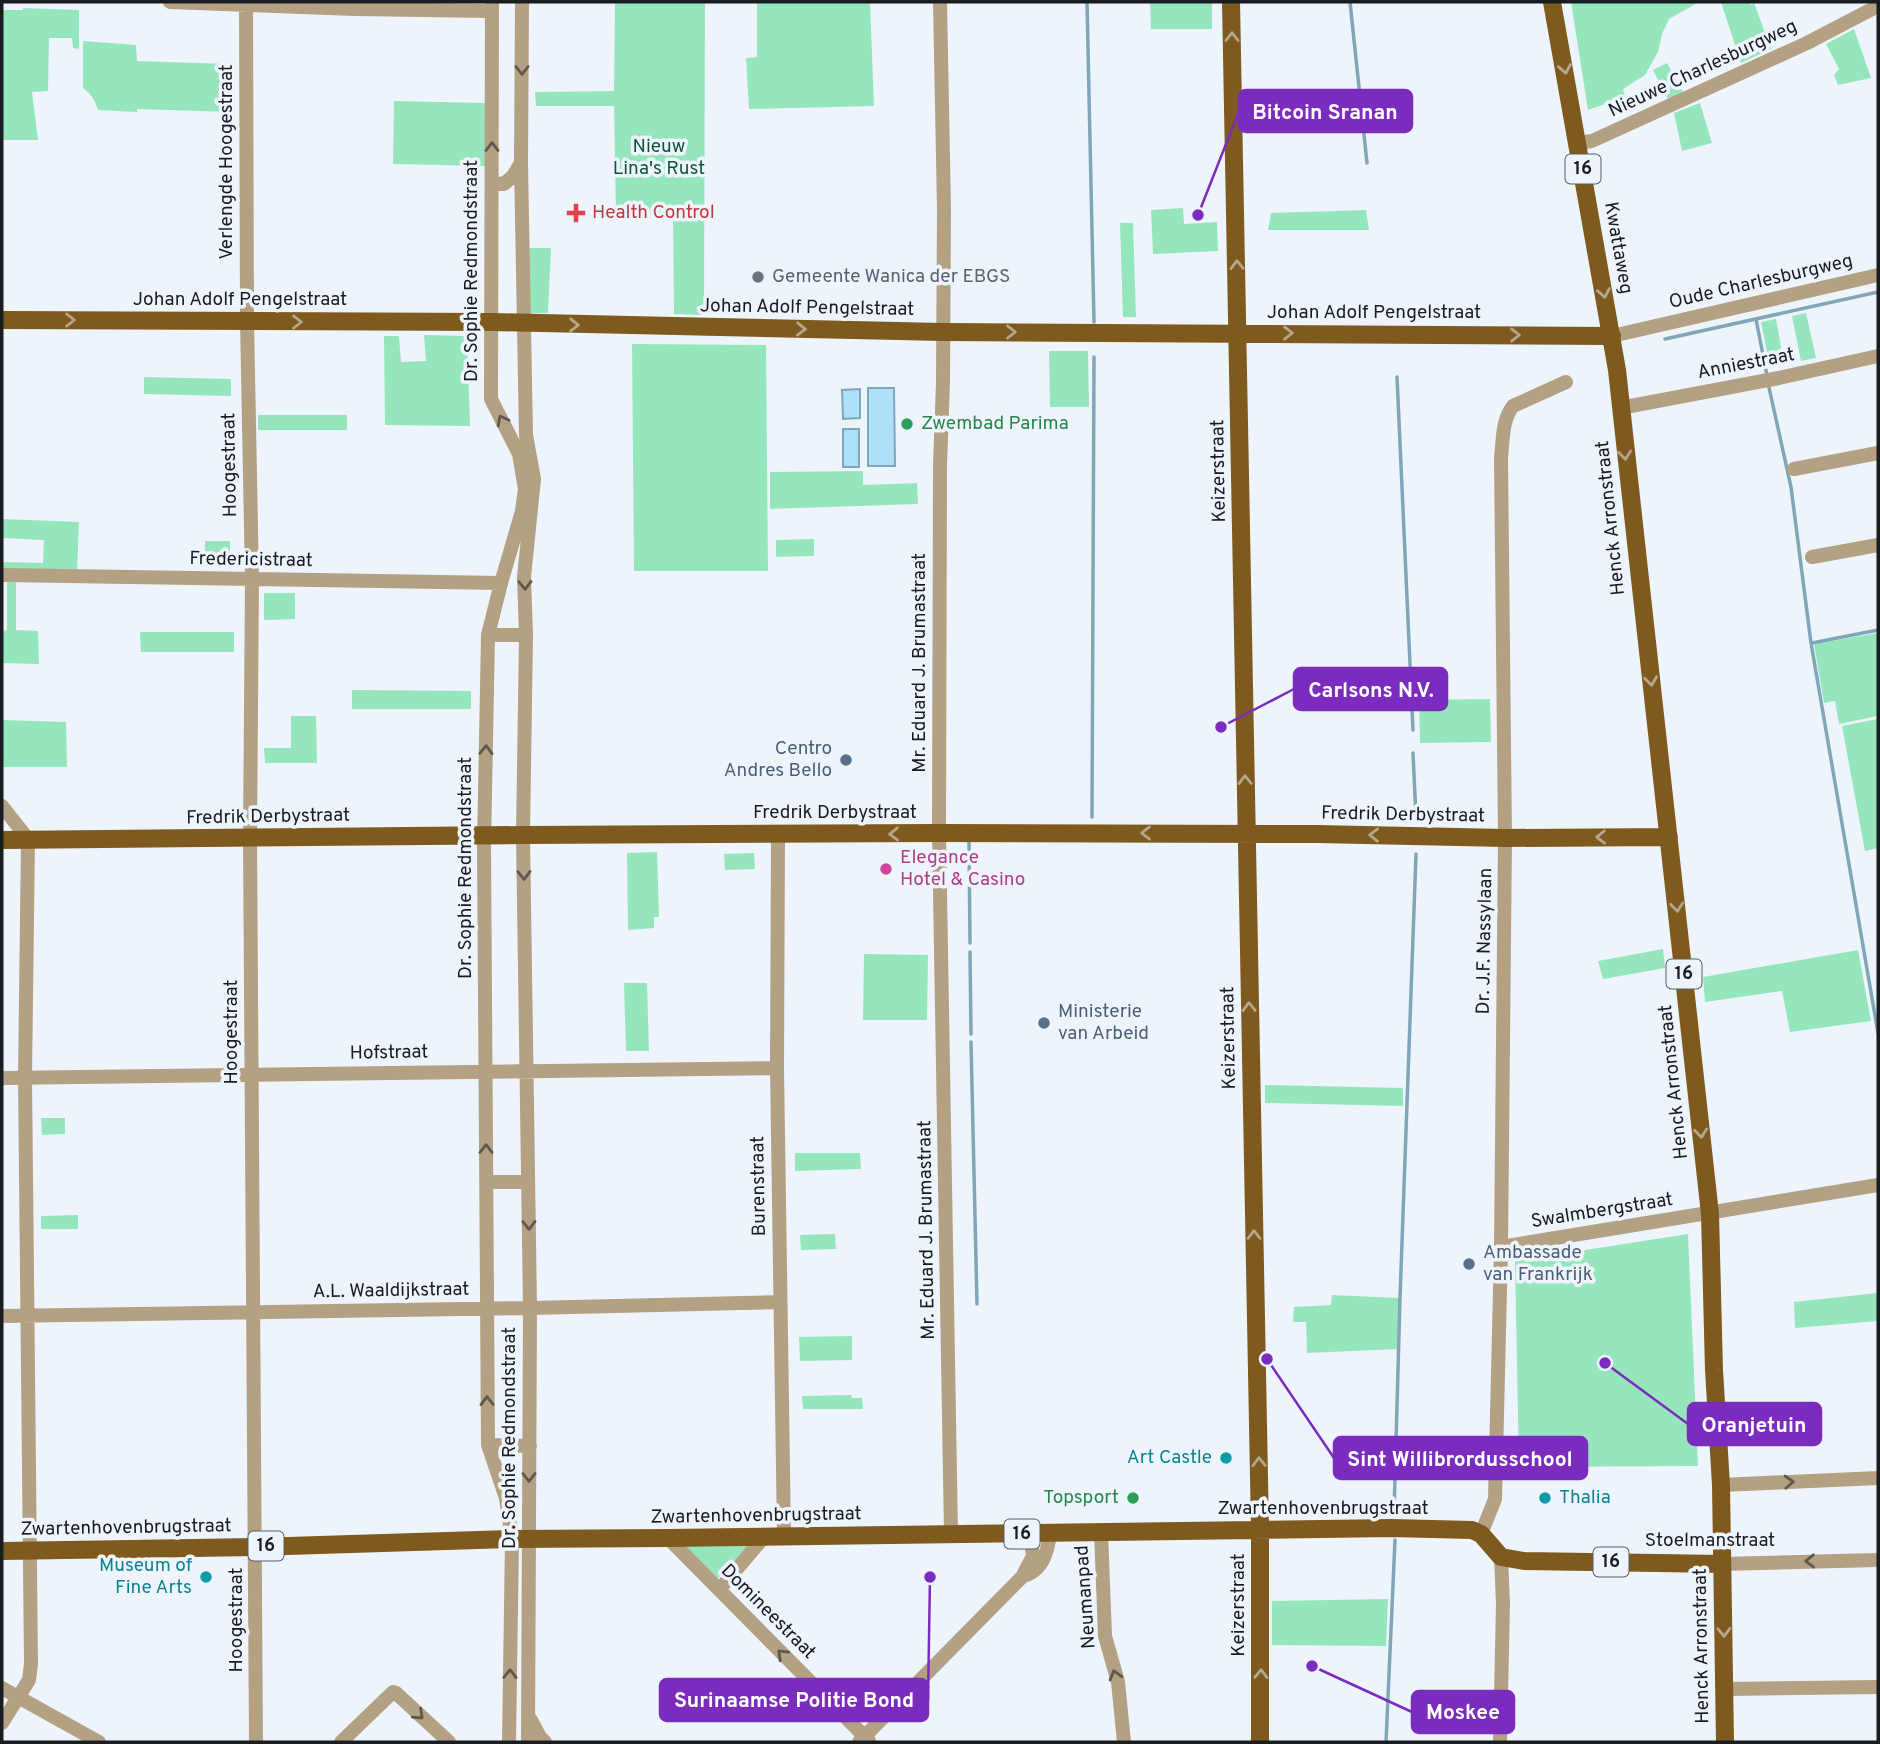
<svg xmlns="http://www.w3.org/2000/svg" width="1880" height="1744" viewBox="0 0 1880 1744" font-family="Overpass,sans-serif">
  <rect width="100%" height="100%" fill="#eef4fb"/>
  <path fill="#96e6bd" d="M 615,2 L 705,2 L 704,315 L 674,314 L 673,215 L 616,214 L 614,106 L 536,106 L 535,92 L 614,91 Z
    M 757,2 L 870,2 L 874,106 L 749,109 L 746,58 L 757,57 Z
    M 1150,2 L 1212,2 L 1212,29 L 1151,29 Z
    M 1571,2 L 1699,2 L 1669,19 L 1662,34 L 1658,52 L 1645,75 L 1623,89 L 1625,97 L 1588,110 Z
    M 1721,2 L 1749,2 L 1750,5 L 1754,3 L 1771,49 L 1741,63 Z
    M 23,8 L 79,10 L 79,49 L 73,48 L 72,38 L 49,38 L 48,91 L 32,92 L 38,140 L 2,140 L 2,10 L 23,10 Z
    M 1854,29 L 1871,78 L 1838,85 L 1834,75 L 1839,69 L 1826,44 Z
    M 83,41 L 136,45 L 137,61 L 229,64 L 231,112 L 137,109 L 137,112 L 98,110 C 95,100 91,94 83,88 Z
    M 1667,63 L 1684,94 L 1669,101 L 1653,70 Z
    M 394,101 L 486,103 L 486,166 L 393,164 Z
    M 1700,103 L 1712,143 L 1682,151 L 1674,113 Z
    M 1183,208 L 1184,224 L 1217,222 L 1218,251 L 1153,254 L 1151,210 Z
    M 1366,210 L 1369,230 L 1268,230 L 1271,213 Z
    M 1120,223 L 1133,223 L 1136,317 L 1123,317 Z
    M 529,248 L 551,248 L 548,313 L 529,313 Z
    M 1806,313 L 1816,358 L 1801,361 L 1792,316 Z
    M 1776,319 L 1784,364 L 1770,367 L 1761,322 Z
    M 424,335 L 467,336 L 470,426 L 385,425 L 384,336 L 399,336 L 401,362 L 426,361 Z
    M 632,344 L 766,345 L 768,571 L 634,571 Z
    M 1049,351 L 1088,351 L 1089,407 L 1050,407 Z
    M 144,377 L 231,379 L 231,396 L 144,394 Z
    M 258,415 L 347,415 L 347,430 L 258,430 Z
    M 863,471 L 863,485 L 917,483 L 918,504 L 770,509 L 770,472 Z
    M 2,519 L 79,522 L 77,572 L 2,571 L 2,562 L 43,563 L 44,540 L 2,538 Z
    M 814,539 L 814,556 L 776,557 L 776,540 Z
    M 205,541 L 230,541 L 230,567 L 205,566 Z
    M 7,579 L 16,580 L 16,630 L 38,631 L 39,664 L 2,663 L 2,631 L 7,630 Z
    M 264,593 L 295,593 L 295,619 L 264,620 Z
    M 140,632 L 234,632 L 234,652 L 141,652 Z
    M 1878,633 L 1878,716 L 1839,724 L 1835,701 L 1824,703 L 1814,644 Z
    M 352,690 L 471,691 L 471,709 L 352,709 Z
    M 1490,699 L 1491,742 L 1420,743 L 1419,700 Z
    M 291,716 L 316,716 L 317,763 L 265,763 L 264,748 L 291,748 Z
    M 1878,719 L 1878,848 L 1865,851 L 1842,726 Z
    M 2,720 L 66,722 L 67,767 L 2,767 Z
    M 657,852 L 659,917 L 654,917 L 654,928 L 628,930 L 627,853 Z
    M 754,853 L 755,869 L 725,870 L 724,854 Z
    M 1663,949 L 1665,968 L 1603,979 L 1598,961 Z
    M 1858,950 L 1871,1021 L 1790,1032 L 1782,991 L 1705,1002 L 1703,977 Z
    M 864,954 L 928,955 L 927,1020 L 863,1020 Z
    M 624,983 L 647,983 L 649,1051 L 626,1051 Z
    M 1265,1085 L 1403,1088 L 1403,1106 L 1265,1103 Z
    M 41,1118 L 65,1118 L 65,1134 L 42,1135 Z
    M 860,1153 L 861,1169 L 795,1171 L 795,1153 Z
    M 78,1215 L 78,1229 L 41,1229 L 41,1216 Z
    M 835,1234 L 836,1249 L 801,1250 L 800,1235 Z
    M 1688,1234 L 1698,1466 L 1519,1467 L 1515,1261 Z
    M 1878,1293 L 1878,1321 L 1795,1328 L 1794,1302 Z
    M 1332,1295 L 1400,1298 L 1399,1349 L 1307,1353 L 1306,1322 L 1293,1322 L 1294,1307 L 1331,1305 Z
    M 852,1336 L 852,1360 L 800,1361 L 799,1337 Z
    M 851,1395 L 852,1398 L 862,1398 L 863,1409 L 803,1409 L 802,1396 Z
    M 750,1545 L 717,1579 L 685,1546 Z
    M 1388,1599 L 1386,1646 L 1272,1645 L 1272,1601 Z"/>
  <path fill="#ace1f8" stroke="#80a6b7" stroke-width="2" d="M 868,388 L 894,388 L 895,466 L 868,466 Z
    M 860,389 L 860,418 L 843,419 L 842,390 Z
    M 843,429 L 859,429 L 859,467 L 843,467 Z"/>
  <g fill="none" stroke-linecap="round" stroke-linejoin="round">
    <path stroke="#80a6b7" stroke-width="3.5" d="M 1087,2 L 1094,322
      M 1350,2 L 1367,163
      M 1756,319 L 1767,376
      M 1665,339 L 1878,292
      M 1397,377 L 1413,730
      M 1768,383 L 1791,487 L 1811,643 L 1878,1033
      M 1812,643 L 1878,630
      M 1413,753 L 1416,817
      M 1092,817 L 1094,357
      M 969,841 L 970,943
      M 970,952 L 971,1034
      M 971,1042 L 977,1304
      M 1394,1513 L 1400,1298 L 1416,854
      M 1386,1742 L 1395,1540"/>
    <path stroke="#b4a083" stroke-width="14" d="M 170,2 L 355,9 L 491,11
      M 246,2 L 247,321 L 252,579 L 250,838 L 256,1742
      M 492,2 L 491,399 L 519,454 L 525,489 L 522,511 L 501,583 L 488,635 L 484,846 L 488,1445 L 506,1498 L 512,1539 L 509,1742
      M 522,2 L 521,163 L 526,435 L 534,479 L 524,577 L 526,635 L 523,835 L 530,1308 L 528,1742
      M 940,2 L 944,209 L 943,383 L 940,465 L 939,833 L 951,1534
      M 1578,143 L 1592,141 L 1807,43 L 1878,6
      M 492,183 L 504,184 L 513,176 L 521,163
      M 1612,336 L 1878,275
      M 1620,408 L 1779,378 L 1878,356
      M 1794,469 L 1878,453
      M 1812,557 L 1878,545
      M 2,575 L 501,583
      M 488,635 L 526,635
      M 2,806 L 28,839 L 25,1078 L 31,1664 L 29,1680 L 2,1723
      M 778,835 L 777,1068 L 784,1536
      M 2,1078 L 777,1068
      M 486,1182 L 528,1182
      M 1501,1247 L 1878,1185
      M 2,1316 L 530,1308 L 780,1302
      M 488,1445 L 530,1446
      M 1721,1485 L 1878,1478
      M 1101,1532 L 1105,1636 L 1118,1682 L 1124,1742
      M 1481,1534 L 1495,1499 L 1501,1247 L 1505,838 L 1501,458 C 1503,440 1502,420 1513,406 L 1566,382
      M 668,1538 L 869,1741
      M 1722,1564 L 1878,1560
      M 1023,1575 L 1033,1556 L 1030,1533
      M 719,1590 L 764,1537
      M 2,1688 L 99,1742
      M 1725,1689 L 1878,1687
      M 531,1720 L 540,1737 L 545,1742
      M 341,1742 L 393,1692 L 396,1693 L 449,1742
      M 859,1742 L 1023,1576 C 1043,1571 1048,1551 1050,1533
      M 1500,1742 L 1503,1604 L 1501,1557"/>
    <path stroke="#7e5a1e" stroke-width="18" d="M 1231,2 L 1260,1530 L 1260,1742
      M 1552,2 L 1617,370 L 1710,1214 L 1714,1370 L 1721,1485 L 1725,1742
      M 2,320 L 492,322 L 943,332 L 1612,336
      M 2,840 L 523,835 L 939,833 L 1317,834 L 1505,838 L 1669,837
      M 2,1551 L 256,1547 L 512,1539 L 668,1538 L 1391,1528 L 1472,1530 L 1481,1534 L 1501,1557 L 1524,1561 L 1722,1564"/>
  </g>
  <defs><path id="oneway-chevron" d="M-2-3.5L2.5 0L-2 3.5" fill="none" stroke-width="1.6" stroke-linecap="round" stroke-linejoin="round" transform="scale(1.75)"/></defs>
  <g stroke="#b6a78c">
    <use href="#oneway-chevron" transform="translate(1232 37) rotate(-90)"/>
    <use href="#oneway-chevron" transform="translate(1565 69) rotate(80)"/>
    <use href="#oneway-chevron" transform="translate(1237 265) rotate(-91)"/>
    <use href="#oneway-chevron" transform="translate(1604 293) rotate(80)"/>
    <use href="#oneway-chevron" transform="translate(70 320)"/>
    <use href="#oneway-chevron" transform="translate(297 322)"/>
    <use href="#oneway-chevron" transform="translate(574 325) rotate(1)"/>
    <use href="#oneway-chevron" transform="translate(801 329) rotate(1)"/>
    <use href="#oneway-chevron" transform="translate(1011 332)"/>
    <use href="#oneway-chevron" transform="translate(1288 333)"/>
    <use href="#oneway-chevron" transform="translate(1515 335)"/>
    <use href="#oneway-chevron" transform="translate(1625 455) rotate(84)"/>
    <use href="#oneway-chevron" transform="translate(1651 681) rotate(83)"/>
    <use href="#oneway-chevron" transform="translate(1245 780) rotate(-91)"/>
    <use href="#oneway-chevron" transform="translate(1146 833) rotate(-180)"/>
    <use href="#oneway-chevron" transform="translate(894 834) rotate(179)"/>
    <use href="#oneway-chevron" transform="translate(1374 835) rotate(-179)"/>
    <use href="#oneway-chevron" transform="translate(1601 837) rotate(179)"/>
    <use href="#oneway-chevron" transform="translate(1677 907) rotate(84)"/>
    <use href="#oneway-chevron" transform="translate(1249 1007) rotate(-91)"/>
    <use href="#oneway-chevron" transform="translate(1701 1133) rotate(84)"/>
    <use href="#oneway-chevron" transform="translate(1254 1235) rotate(-90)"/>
    <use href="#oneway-chevron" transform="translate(1259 1462) rotate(-91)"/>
    <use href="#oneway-chevron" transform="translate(1724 1632) rotate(88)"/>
    <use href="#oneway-chevron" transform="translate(1261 1674) rotate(-89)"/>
  </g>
  <g stroke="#5f584c">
    <use href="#oneway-chevron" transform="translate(522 70) rotate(90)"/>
    <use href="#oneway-chevron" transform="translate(492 147) rotate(-90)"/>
    <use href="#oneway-chevron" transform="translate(502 420) rotate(-117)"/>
    <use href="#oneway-chevron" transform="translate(525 585) rotate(89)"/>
    <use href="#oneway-chevron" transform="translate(486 750) rotate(-89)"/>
    <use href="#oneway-chevron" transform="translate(524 875) rotate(89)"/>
    <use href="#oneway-chevron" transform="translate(486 1149) rotate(-90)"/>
    <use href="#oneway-chevron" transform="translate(529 1225) rotate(89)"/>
    <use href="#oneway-chevron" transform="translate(487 1401) rotate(-91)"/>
    <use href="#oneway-chevron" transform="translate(529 1477) rotate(90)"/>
    <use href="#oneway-chevron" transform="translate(1789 1482) rotate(-3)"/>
    <use href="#oneway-chevron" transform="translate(1810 1561) rotate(179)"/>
    <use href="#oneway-chevron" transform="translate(782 1654) rotate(-135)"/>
    <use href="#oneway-chevron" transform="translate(510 1674) rotate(-89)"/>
    <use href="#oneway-chevron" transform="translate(1115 1675) rotate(-106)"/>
    <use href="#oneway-chevron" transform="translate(419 1715) rotate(43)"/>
  </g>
  <path fill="#e0444e" stroke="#eef4fb" stroke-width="2.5" d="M572.5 202.5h7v7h7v7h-7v7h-7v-7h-7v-7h7z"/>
  <circle fill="#6b7280" stroke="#eef4fb" stroke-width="2.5" cx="758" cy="277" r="7"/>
  <g fill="#2e9e5b" stroke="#eef4fb" stroke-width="2.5">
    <circle cx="907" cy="424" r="7"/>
    <circle cx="1133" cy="1498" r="7"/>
  </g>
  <g fill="#5c6f8a" stroke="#eef4fb" stroke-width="2.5">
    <circle cx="846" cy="760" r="7"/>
    <circle cx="1044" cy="1023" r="7"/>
    <circle cx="1469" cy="1264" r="7"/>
  </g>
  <circle fill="#d1479c" stroke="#eef4fb" stroke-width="2.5" cx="886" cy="869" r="7"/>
  <g fill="#0f9aa8" stroke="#eef4fb" stroke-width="2.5">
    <circle cx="1226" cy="1458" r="7"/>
    <circle cx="1545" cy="1498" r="7"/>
    <circle cx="206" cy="1577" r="7"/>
  </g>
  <g text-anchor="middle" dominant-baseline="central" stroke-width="7" stroke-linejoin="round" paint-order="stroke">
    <g fill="#eef4fb" stroke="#5a5e61" stroke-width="2">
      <rect x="1565.5" y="154.5" width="35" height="29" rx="5"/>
      <rect x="1666.5" y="959.5" width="35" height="29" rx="5"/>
      <rect x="1004.5" y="1519.5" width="35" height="29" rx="5"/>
      <rect x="248.5" y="1531.5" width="35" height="29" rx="5"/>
      <rect x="1593.5" y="1547.5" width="35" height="29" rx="5"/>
    </g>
    <g font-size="18" font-weight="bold" fill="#1a1d1f">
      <text x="1583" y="169">16</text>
      <text x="1684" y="974">16</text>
      <text x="1022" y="1534">16</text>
      <text x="266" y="1546">16</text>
      <text x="1611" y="1562">16</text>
    </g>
    <g font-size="19" fill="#1a1d1f" stroke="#eef4fb">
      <text transform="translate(1703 69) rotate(-25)">Nieuwe Charlesburgweg</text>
      <text transform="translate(227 162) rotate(-90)">Verlengde Hoogestraat</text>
      <text transform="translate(1618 248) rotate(80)">Kwattaweg</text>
      <text transform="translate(472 271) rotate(-90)">Dr. Sophie Redmondstraat</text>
      <text transform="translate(1761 282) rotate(-13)">Oude Charlesburgweg</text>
      <text x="240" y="300">Johan Adolf Pengelstraat</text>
      <text transform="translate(807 308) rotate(1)">Johan Adolf Pengelstraat</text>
      <text x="1374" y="313">Johan Adolf Pengelstraat</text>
      <text transform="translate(1746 364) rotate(-11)">Anniestraat</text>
      <text transform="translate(230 465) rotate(-91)">Hoogestraat</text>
      <text transform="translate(1219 471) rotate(-91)">Keizerstraat</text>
      <text transform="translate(1611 518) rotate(-96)">Henck Arronstraat</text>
      <text transform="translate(251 560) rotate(1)">Fredericistraat</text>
      <text transform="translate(920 663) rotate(-90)">Mr. Eduard J. Brumastraat</text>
      <text x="835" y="813">Fredrik Derbystraat</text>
      <text transform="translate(1403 815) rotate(1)">Fredrik Derbystraat</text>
      <text transform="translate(268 817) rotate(-1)">Fredrik Derbystraat</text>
      <text transform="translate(466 868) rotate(-90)">Dr. Sophie Redmondstraat</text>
      <text transform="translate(1485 941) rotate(-89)">Dr. J.F. Nassylaan</text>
      <text transform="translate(232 1032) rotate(-90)">Hoogestraat</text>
      <text transform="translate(1229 1038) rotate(-91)">Keizerstraat</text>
      <text transform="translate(389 1053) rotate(-1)">Hofstraat</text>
      <text transform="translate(1674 1082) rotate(-96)">Henck Arronstraat</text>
      <text transform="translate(759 1186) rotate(-91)">Burenstraat</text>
      <text transform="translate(1602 1211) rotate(-9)">Swalmbergstraat</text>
      <text transform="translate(927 1230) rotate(-91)">Mr. Eduard J. Brumastraat</text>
      <text transform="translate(391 1291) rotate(-1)">A.L. Waaldijkstraat</text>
      <text transform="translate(510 1438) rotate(-90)">Dr. Sophie Redmondstraat</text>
      <text x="1323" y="1509">Zwartenhovenbrugstraat</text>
      <text transform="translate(756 1516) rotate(-1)">Zwartenhovenbrugstraat</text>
      <text transform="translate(126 1528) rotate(-1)">Zwartenhovenbrugstraat</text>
      <text x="1710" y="1541">Stoelmanstraat</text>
      <text transform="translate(1086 1597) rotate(-94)">Neumanpad</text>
      <text transform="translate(1239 1605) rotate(-90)">Keizerstraat</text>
      <text transform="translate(768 1612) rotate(45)">Domineestraat</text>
      <text transform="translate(237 1620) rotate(-90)">Hoogestraat</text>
      <text transform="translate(1702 1646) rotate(-91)">Henck Arronstraat</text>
    </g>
    <g font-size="19" fill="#105539" stroke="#eef4fb">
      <text x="659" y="147">Nieuw<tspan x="659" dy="22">Lina's Rust</tspan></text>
    </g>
    <g font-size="19" fill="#be3a42" stroke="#eef4fb" text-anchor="start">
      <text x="592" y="213">Health Control</text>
    </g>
    <g font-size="19" fill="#5b616d" stroke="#eef4fb" text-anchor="start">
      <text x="772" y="277">Gemeente Wanica der EBGS</text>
    </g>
    <g font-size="19" fill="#27864d" stroke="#eef4fb" text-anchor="start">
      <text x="921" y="424">Zwembad Parima</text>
      <text x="1119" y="1498" text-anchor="end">Topsport</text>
    </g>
    <g font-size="19" fill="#4e5e75" stroke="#eef4fb" text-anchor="start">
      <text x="832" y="749" text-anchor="end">Centro<tspan x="832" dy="22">Andres Bello</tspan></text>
      <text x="1058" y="1012">Ministerie<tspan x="1058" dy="22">van Arbeid</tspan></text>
      <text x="1483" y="1253">Ambassade<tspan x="1483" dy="22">van Frankrijk</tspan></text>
    </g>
    <g font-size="19" fill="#b23c85" stroke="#eef4fb" text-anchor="start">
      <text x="900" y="858">Elegance<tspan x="900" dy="22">Hotel &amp; Casino</tspan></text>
    </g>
    <g font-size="19" fill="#0d838f" stroke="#eef4fb" text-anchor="end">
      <text x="1212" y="1458">Art Castle</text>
      <text x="1559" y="1498" text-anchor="start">Thalia</text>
      <text x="192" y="1566">Museum of<tspan x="192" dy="22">Fine Arts</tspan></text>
    </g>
  </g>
  <path fill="none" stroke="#7b2cbf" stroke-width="2.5" d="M1198 215L1239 111M1221 727L1294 689M1605 1363L1688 1424M1267 1359L1334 1458M930 1577L928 1700M1312 1666L1412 1712"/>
  <g fill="#7b2cbf" stroke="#eef4fb" stroke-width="2.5">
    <circle cx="1198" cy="215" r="7"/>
    <circle cx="1221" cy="727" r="7"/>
    <circle cx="1605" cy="1363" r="7"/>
    <circle cx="1267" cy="1359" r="7"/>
    <circle cx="930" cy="1577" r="7"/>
    <circle cx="1312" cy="1666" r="7"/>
  </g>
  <g fill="#7b2cbf" stroke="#7b2cbf" stroke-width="2.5">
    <rect x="1239" y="90" width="173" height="42" rx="7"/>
    <rect x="1294" y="668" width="153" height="42" rx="7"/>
    <rect x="1688" y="1403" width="133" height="42" rx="7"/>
    <rect x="1334" y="1437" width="253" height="42" rx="7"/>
    <rect x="660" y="1679" width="268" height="42" rx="7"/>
    <rect x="1412" y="1691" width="102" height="42" rx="7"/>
  </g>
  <g font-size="21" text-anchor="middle" font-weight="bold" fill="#fff">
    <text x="1325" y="119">Bitcoin Sranan</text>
    <text x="1371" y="697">Carlsons N.V.</text>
    <text x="1754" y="1432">Oranjetuin</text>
    <text x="1460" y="1466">Sint Willibrordusschool</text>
    <text x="794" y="1707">Surinaamse Politie Bond</text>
    <text x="1463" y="1719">Moskee</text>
  </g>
  <rect width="1880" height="1744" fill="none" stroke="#1a1d1f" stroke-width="7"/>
</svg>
